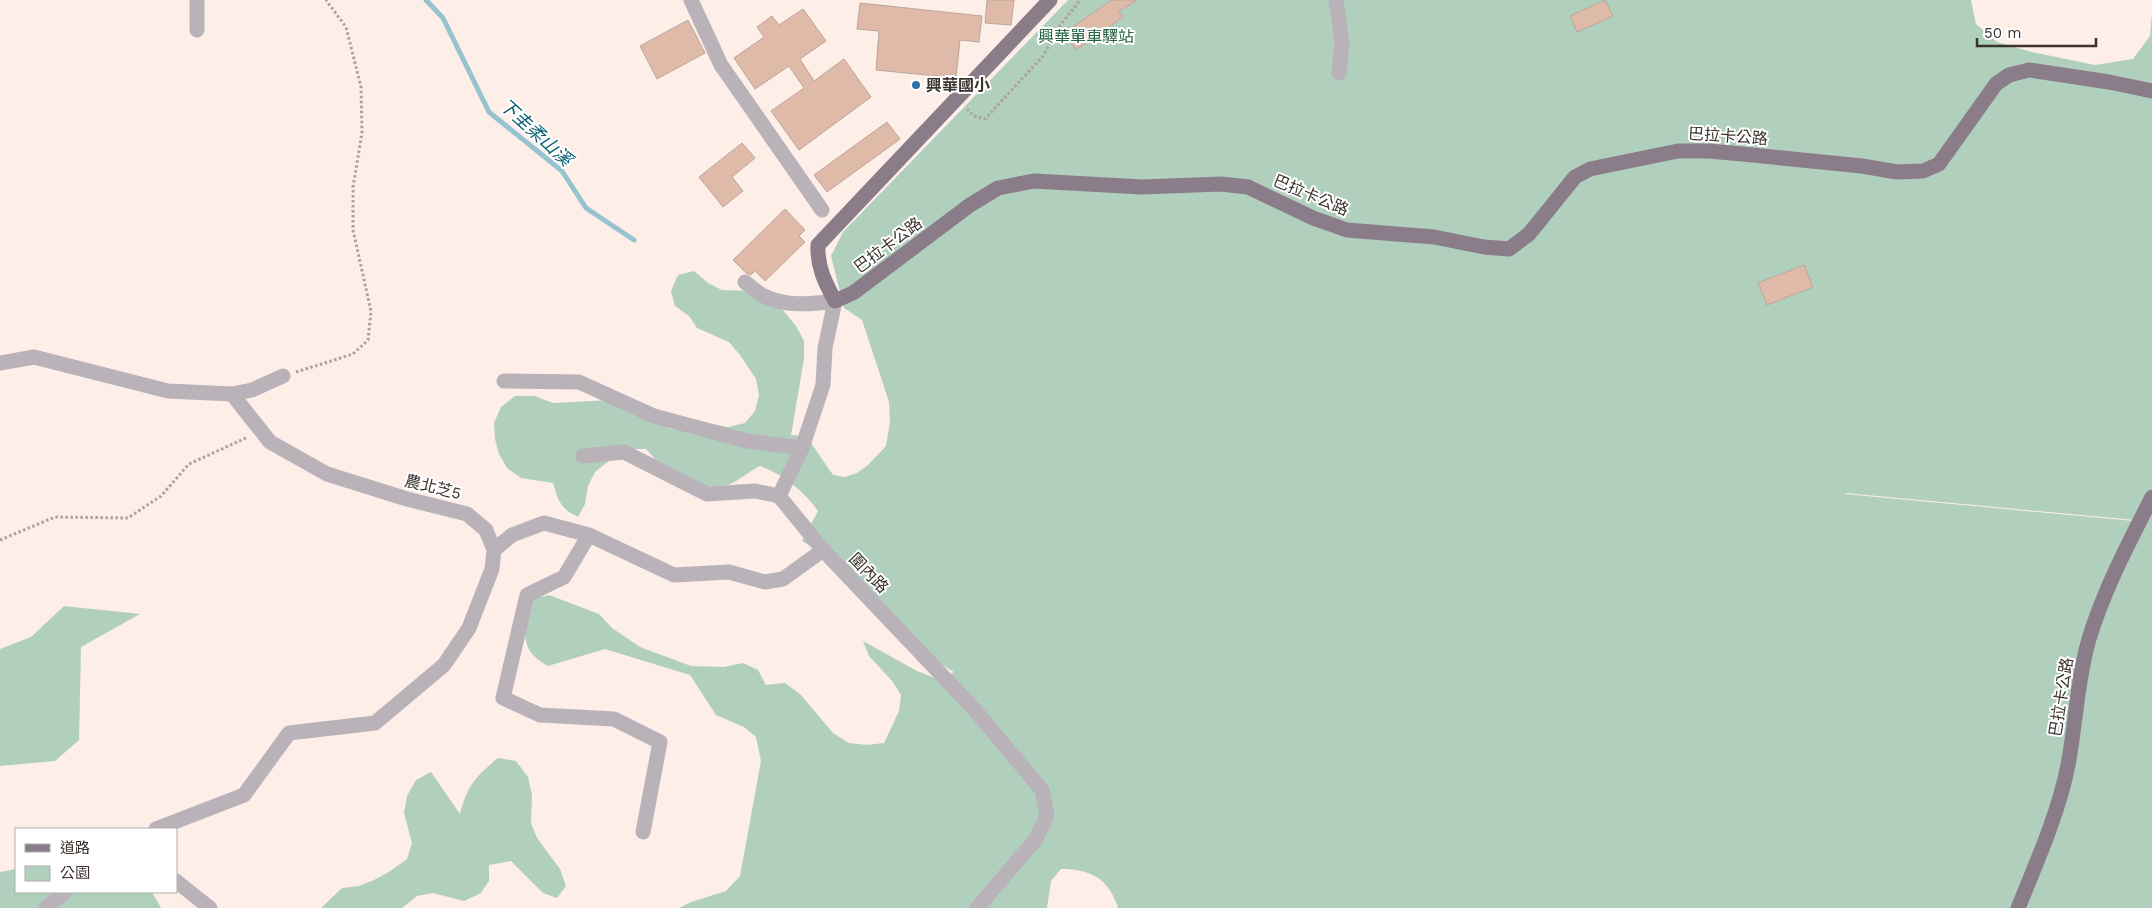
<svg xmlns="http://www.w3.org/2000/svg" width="2152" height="908" viewBox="0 0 2152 908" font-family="'Work Sans','Noto Sans TC',sans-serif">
  <rect width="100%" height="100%" fill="#fdeee8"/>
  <path fill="#b1cfbd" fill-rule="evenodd" d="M 1068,0 L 1971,0 L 1976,24 L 1997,42 L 2032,52 L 2095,65 L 2133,59 L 2150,36 L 2152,14 L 2152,908 L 1118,908 C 1109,878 1090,869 1061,869 L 1051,881 L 1047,908 L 679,908 L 691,902 L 726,891 L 740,876 L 761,761 L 756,737 L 744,727 L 716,715 L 690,675 L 605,649 L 548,666 C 516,649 525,628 532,599 L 549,595 L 599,614 L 612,628 L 640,647 L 691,666 L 724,667 L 743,663 L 758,670 L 766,685 L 785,683 L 800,694 L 833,733 L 849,743 L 867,745 L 884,743 L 899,711 L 901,695 L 893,682 L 869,656 L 863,641 L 917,671 L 940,680 L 954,672 L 940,664 L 815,549 L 802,541 L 818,511 C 804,491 783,474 760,466 C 750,471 738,481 730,484 C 710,491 681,481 664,469 C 658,464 652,455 646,449 L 624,449 L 595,472 L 588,486 L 585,504 L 578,517 C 561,509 558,501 553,483 L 521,478 L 507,468 L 499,454 L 495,439 L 494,423 L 501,407 L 515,396 L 535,396 L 553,403 L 612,400 L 671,429 L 690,429 L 707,423 L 728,427 L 745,423 L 755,411 L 759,395 L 756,379 L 740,355 L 729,342 L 697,328 L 689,316 L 675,306 L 671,291 L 678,275 L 694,271 L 708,283 L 722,290 L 757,291 L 773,298 L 796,326 L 804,341 L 804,359 L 791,435 L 802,436 L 811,443 L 833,475 L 845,477 L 857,473 L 867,466 L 886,446 L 890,422 L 889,402 L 862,320 L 844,308 L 831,256 L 843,232 ZM 1845,493 L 2134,520 L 2134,521 L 1845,494 Z
    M 64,606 L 140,614 L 81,647 L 79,740 L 55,761 L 0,766 L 0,649 L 31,637 Z
    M 498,758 L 516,761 L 528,777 L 532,795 L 531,823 L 537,838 L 560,869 L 566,886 L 557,898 L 543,893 L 511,861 L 489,865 L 489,881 L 481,893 L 464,901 L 433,893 L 417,896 L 402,908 L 321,908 L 342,888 L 359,886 L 374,880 L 389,872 L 407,859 L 412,843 L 404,813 L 407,796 L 416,780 L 431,772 L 460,814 C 467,786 476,776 498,758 Z
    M 16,869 L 16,892 L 152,892 L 161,908 L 0,908 L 0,872 Z"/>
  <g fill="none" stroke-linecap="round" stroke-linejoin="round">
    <path stroke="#97c2cf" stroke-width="5" d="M 426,0 L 443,18 L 489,112 L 562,171 L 586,208 L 634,240"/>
  </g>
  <path fill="#dfbaa8" stroke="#bca59b" d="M 987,0 L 1014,0 L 1011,25 L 985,23 Z
    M 1112,0 L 1137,0 L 1119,11 L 1123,17 L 1076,50 L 1064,33 Z
    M 1605,0 L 1613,16 L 1577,32 L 1570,16 Z
    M 860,3 L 982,16 L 979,42 L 960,40 L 956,78 L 876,70 L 879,31 L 857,29 Z
    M 803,9 L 826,41 L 800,59 L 814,81 L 844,59 L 871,97 L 799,150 L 771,111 L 804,88 L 789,66 L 755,89 L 734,58 L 764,37 L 757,27 L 772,16 L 779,25 Z
    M 688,20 L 705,53 L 657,79 L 640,46 Z
    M 887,122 L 900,139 L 827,192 L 814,175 Z
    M 742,143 L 755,158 L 732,177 L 743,191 L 723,207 L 699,177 Z
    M 785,209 L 805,230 L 799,236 L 805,242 L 765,281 L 755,271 L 751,275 L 746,273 L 733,260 Z
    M 1804,265 L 1813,287 L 1767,305 L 1758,283 Z"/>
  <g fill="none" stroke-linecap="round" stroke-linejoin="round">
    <path stroke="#ada19c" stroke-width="3" stroke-dasharray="2.5 2.5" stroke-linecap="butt" d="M 967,109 L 974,116 L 985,119 L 1043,56 L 1059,27 L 1080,0
      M 296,372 L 353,354 L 368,340 L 371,311 L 353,230 L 353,187 L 362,133 L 361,87 L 346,27 L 326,0
      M 0,540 L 55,517 L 128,518 L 161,496 L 189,464 L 248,437"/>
    <path stroke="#bab2b9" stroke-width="15" d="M 197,0 L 197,30
      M 691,0 L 721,65 L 822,210
      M 1336,0 L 1342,42 L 1339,73
      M 745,282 C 751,287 758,293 764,296 C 785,307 813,304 835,301 L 825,348 L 823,385 L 802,448 L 779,496 L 823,550 L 974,709 L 1042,790 L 1047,815 L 1036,839 L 977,908
      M 0,363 L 34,357 L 168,391 L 232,394 L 252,390 L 283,376
      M 504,381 L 579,382 L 654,416 L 747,441 L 802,448
      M 583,456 L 624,452 L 707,494 L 755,491 L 779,496
      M 589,535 L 564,577 L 527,595 L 503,698 L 540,715 L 614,719 L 660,742 L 643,832
      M 494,550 L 512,535 L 544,523 L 589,535 L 674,575 L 729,572 L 765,582 L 783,579 L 823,550
      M 156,829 L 244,795 L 289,733 L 375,723 L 444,665 L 469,628 L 492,569 L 494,550 L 486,530 L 467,514 L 407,499 L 327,474 L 270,442 L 232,394
      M 176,881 L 210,908
      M 46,908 L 65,892"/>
    <path stroke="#8a7c89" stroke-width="15" d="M 1050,0 L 818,245 C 817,267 825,282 835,301 L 853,293 L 970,205 L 998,188 L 1034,181 L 1142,187 L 1221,184 L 1248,187 L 1313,218 L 1347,230 L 1434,237 L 1484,247 L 1509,249 L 1529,234 L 1575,177 L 1590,169 L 1678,151 L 1709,151 L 1742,154 L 1862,166 L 1897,172 L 1923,171 L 1939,164 L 1996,84 L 2009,75 L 2029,70 L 2109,82 L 2152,91
      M 2018,908 C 2036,864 2059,812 2068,765 C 2076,723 2077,680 2089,639 C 2104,589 2129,543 2152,497"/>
  </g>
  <circle fill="#2e6fa5" stroke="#fff" stroke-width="2" cx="916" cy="85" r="5"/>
  <g text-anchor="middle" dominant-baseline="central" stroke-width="4" stroke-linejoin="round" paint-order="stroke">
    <g font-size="16" fill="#276245" stroke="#fff">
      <text x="1086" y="36">興華單車驛站</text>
    </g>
    <g font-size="16" font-weight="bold" fill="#3b322e" stroke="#fff" text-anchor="start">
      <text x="926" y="85">興華國小</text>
    </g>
    <g font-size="16" fill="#3b322e" stroke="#fff">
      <text transform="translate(1728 136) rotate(4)">巴拉卡公路</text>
      <text transform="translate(1311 195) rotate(23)">巴拉卡公路</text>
      <text transform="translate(888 245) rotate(-37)">巴拉卡公路</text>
      <text transform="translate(433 487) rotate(14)">農北芝5</text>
      <text transform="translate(869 573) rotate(46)">圍內路</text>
      <text transform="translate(2061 697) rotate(-81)">巴拉卡公路</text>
    </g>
    <g font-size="18" font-style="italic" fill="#035d71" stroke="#fff">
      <text transform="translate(536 132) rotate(42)">下圭柔山溪</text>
    </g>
  </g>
  <rect x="15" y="828" width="162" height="65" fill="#ffffff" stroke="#b1adab"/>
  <rect x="25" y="844" width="25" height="8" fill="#8a7c89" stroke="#b1adab"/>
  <text x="60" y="853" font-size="15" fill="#3b322e">道路</text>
  <rect x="25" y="866" width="25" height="15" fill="#b1cfbd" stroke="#b1adab"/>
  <text x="60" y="878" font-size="15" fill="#3b322e">公園</text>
  <path d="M1977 38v8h119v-8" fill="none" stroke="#3b322e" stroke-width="2.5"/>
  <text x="1984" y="38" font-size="15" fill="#3b322e" stroke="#ffffff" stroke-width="4" paint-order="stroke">50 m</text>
</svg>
